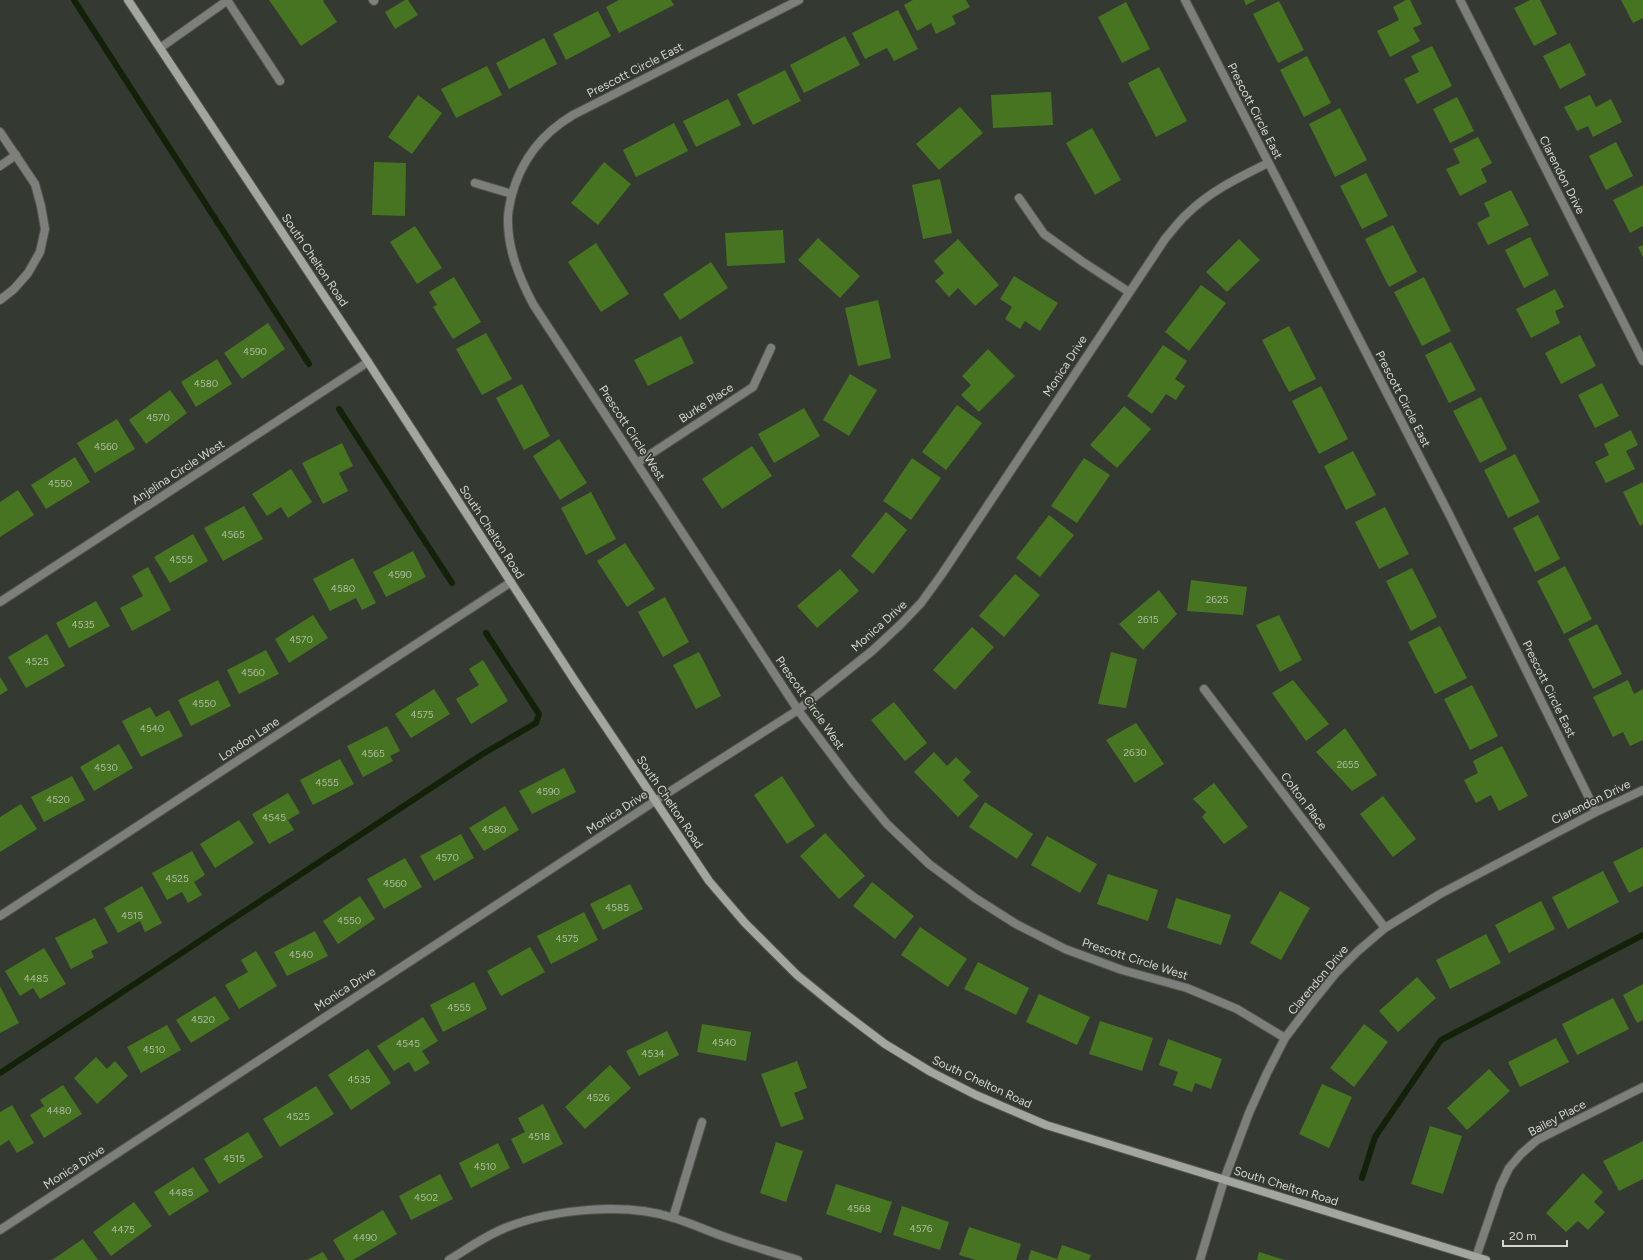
<svg xmlns="http://www.w3.org/2000/svg" width="1643" height="1260" viewBox="0 0 1643 1260" font-family="Figtree,sans-serif">
  <rect width="100%" height="100%" fill="#343a31"/>
  <g fill="none" stroke-linecap="round" stroke-linejoin="round">
    <path stroke="#132108" stroke-width="6" d="M 74,0 L 309,364
      M 339,409 L 452,583
      M 0,1073 L 481,755 L 536,723 L 539,714 L 486,633
      M 1362,1178 L 1375,1137 L 1441,1040 L 1643,935"/>
  </g>
  <path fill="#477421" d="M 269,0 L 324,0 L 323,1 L 337,22 L 301,46 Z
    M 405,0 L 408,0 L 418,15 L 395,29 L 385,12 Z
    M 619,0 L 671,0 L 674,5 L 619,33 L 606,7 Z
    M 913,0 L 966,0 L 970,7 L 952,16 L 956,24 L 936,34 L 931,23 L 917,31 L 904,5 Z
    M 1244,0 L 1256,0 L 1246,5 Z
    M 1406,0 L 1410,0 L 1422,24 L 1413,28 L 1420,41 L 1390,57 L 1377,31 L 1399,20 L 1393,7 Z
    M 1530,0 L 1540,0 L 1557,34 L 1534,46 L 1514,8 Z
    M 1621,0 L 1643,0 L 1643,18 L 1633,23 Z
    M 1279,1 L 1304,50 L 1278,63 L 1253,14 Z
    M 1126,2 L 1150,49 L 1122,63 L 1098,17 Z
    M 898,10 L 918,49 L 894,61 L 887,48 L 865,59 L 852,33 Z
    M 598,11 L 611,36 L 566,60 L 553,34 Z
    M 845,36 L 860,65 L 804,93 L 790,65 Z
    M 544,38 L 557,64 L 509,89 L 496,63 Z
    M 1570,43 L 1586,75 L 1560,89 L 1543,56 Z
    M 1432,46 L 1452,86 L 1417,104 L 1404,79 L 1419,72 L 1411,56 Z
    M 1307,56 L 1331,103 L 1304,117 L 1280,70 Z
    M 487,66 L 502,95 L 456,118 L 441,89 Z
    M 1159,67 L 1187,121 L 1156,137 L 1128,83 Z
    M 785,70 L 801,101 L 753,125 L 737,94 Z
    M 1051,92 L 1053,125 L 993,128 L 991,95 Z
    M 418,95 L 442,113 L 412,154 L 388,137 Z
    M 1590,95 L 1596,107 L 1611,99 L 1622,122 L 1593,137 L 1588,126 L 1577,131 L 1564,107 Z
    M 1457,97 L 1474,131 L 1450,143 L 1433,109 Z
    M 728,99 L 741,125 L 696,147 L 683,121 Z
    M 960,107 L 983,133 L 939,170 L 916,144 Z
    M 1340,108 L 1367,160 L 1335,177 L 1309,124 Z
    M 674,123 L 688,151 L 636,177 L 623,150 Z
    M 1092,128 L 1121,180 L 1095,195 L 1066,143 Z
    M 1478,137 L 1492,163 L 1481,169 L 1487,182 L 1460,196 L 1446,169 L 1460,163 L 1453,149 Z
    M 1616,142 L 1633,176 L 1606,190 L 1589,156 Z
    M 374,162 L 406,163 L 405,216 L 372,215 Z
    M 604,162 L 631,184 L 598,225 L 571,203 Z
    M 1366,173 L 1388,216 L 1362,229 L 1340,186 Z
    M 940,179 L 952,233 L 923,239 L 912,185 Z
    M 1643,185 L 1643,226 L 1630,233 L 1613,200 Z
    M 1511,190 L 1529,225 L 1488,245 L 1477,223 L 1490,216 L 1484,203 Z
    M 1393,225 L 1417,272 L 1389,287 L 1365,239 Z
    M 415,226 L 442,268 L 417,284 L 390,242 Z
    M 783,230 L 785,263 L 727,266 L 725,233 Z
    M 1530,237 L 1549,275 L 1524,288 L 1505,250 Z
    M 818,238 L 860,276 L 840,298 L 798,260 Z
    M 958,239 L 999,285 L 975,306 L 958,288 L 949,297 L 935,281 L 944,273 L 934,261 Z
    M 1239,239 L 1260,260 L 1227,292 L 1206,272 Z
    M 596,243 L 629,294 L 601,312 L 568,262 Z
    M 1643,245 L 1643,257 L 1638,247 Z
    M 711,262 L 728,288 L 680,320 L 663,294 Z
    M 1014,276 L 1058,303 L 1040,331 L 1025,321 L 1020,329 L 1005,319 L 1012,307 L 1000,299 Z
    M 454,277 L 481,322 L 453,339 L 433,307 L 437,305 L 429,292 Z
    M 1424,277 L 1451,331 L 1422,346 L 1394,292 Z
    M 1201,285 L 1226,303 L 1189,351 L 1165,332 Z
    M 1555,289 L 1564,307 L 1555,311 L 1560,323 L 1531,338 L 1516,309 Z
    M 878,300 L 891,358 L 858,366 L 845,308 Z
    M 268,323 L 285,349 L 242,379 L 224,353 Z
    M 1289,326 L 1316,379 L 1289,392 L 1262,340 Z
    M 486,333 L 512,379 L 482,395 L 456,349 Z
    M 1580,335 L 1596,366 L 1561,384 L 1545,353 Z
    M 681,336 L 694,363 L 648,386 L 634,360 Z
    M 1451,342 L 1476,390 L 1449,403 L 1425,355 Z
    M 1163,345 L 1187,361 L 1175,379 L 1185,386 L 1176,400 L 1166,394 L 1152,414 L 1127,396 Z
    M 988,349 L 1015,376 L 979,412 L 961,395 L 971,385 L 962,376 Z
    M 217,359 L 232,384 L 196,407 L 181,382 Z
    M 850,374 L 877,390 L 849,436 L 823,420 Z
    M 1602,383 L 1619,416 L 1595,428 L 1578,395 Z
    M 522,384 L 550,436 L 524,450 L 496,398 Z
    M 1321,386 L 1348,439 L 1319,454 L 1292,401 Z
    M 170,390 L 187,413 L 146,444 L 129,420 Z
    M 1481,397 L 1507,449 L 1480,463 L 1453,411 Z
    M 957,405 L 982,423 L 946,470 L 922,452 Z
    M 1124,406 L 1151,429 L 1117,468 L 1090,445 Z
    M 804,408 L 820,436 L 774,463 L 758,434 Z
    M 117,419 L 135,449 L 95,473 L 77,443 Z
    M 1631,430 L 1638,445 L 1626,451 L 1635,469 L 1606,483 L 1595,462 L 1609,455 L 1604,444 Z
    M 559,439 L 587,483 L 560,500 L 533,456 Z
    M 342,443 L 353,466 L 339,473 L 348,491 L 323,504 L 302,463 Z
    M 752,446 L 772,476 L 722,509 L 702,479 Z
    M 1353,451 L 1376,495 L 1346,510 L 1324,466 Z
    M 1515,454 L 1540,502 L 1508,518 L 1484,470 Z
    M 75,457 L 90,482 L 46,509 L 31,485 Z
    M 912,458 L 941,478 L 911,520 L 883,501 Z
    M 1084,458 L 1110,475 L 1077,523 L 1051,506 Z
    M 291,469 L 312,502 L 288,518 L 281,507 L 267,516 L 252,494 Z
    M 1643,482 L 1643,524 L 1640,526 L 1623,492 Z
    M 18,490 L 34,515 L 0,537 L 0,502 Z
    M 591,492 L 616,539 L 586,555 L 561,508 Z
    M 244,506 L 263,539 L 223,561 L 204,528 Z
    M 1385,507 L 1409,554 L 1379,569 L 1355,522 Z
    M 886,512 L 907,530 L 873,574 L 851,556 Z
    M 1049,515 L 1074,535 L 1040,577 L 1016,558 Z
    M 1538,515 L 1560,559 L 1535,572 L 1513,528 Z
    M 193,534 L 208,561 L 170,583 L 154,557 Z
    M 625,543 L 655,589 L 627,607 L 597,561 Z
    M 413,551 L 426,577 L 386,597 L 373,572 Z
    M 353,558 L 376,603 L 362,610 L 356,598 L 330,611 L 313,579 Z
    M 1565,566 L 1592,619 L 1564,634 L 1537,581 Z
    M 148,567 L 171,610 L 132,631 L 120,608 L 143,596 L 132,576 Z
    M 1412,568 L 1437,617 L 1411,631 L 1386,581 Z
    M 840,569 L 859,591 L 817,628 L 797,606 Z
    M 1015,574 L 1040,595 L 1004,637 L 979,616 Z
    M 1191,580 L 1247,587 L 1243,615 L 1187,611 Z
    M 1159,590 L 1177,614 L 1143,650 L 1119,624 Z
    M 665,597 L 689,642 L 663,657 L 638,612 Z
    M 96,601 L 110,626 L 69,648 L 56,623 Z
    M 313,615 L 328,638 L 289,663 L 275,639 Z
    M 1279,615 L 1302,660 L 1280,672 L 1256,625 Z
    M 1597,624 L 1622,674 L 1593,689 L 1568,639 Z
    M 1440,626 L 1467,678 L 1435,694 L 1408,642 Z
    M 972,627 L 994,647 L 955,690 L 933,670 Z
    M 47,634 L 65,666 L 26,688 L 8,657 Z
    M 266,650 L 279,674 L 239,694 L 227,670 Z
    M 699,652 L 721,696 L 696,709 L 673,665 Z
    M 1111,652 L 1137,659 L 1126,708 L 1098,704 Z
    M 483,660 L 508,701 L 471,724 L 456,699 L 479,685 L 469,669 Z
    M 0,677 L 8,690 L 0,695 Z
    M 218,680 L 231,706 L 191,726 L 178,700 Z
    M 1293,680 L 1329,724 L 1306,741 L 1272,693 Z
    M 1628,680 L 1634,694 L 1643,689 L 1643,740 L 1630,746 L 1623,732 L 1613,737 L 1593,697 Z
    M 1472,685 L 1498,736 L 1470,750 L 1444,699 Z
    M 434,689 L 450,714 L 411,738 L 395,714 Z
    M 894,702 L 927,743 L 905,761 L 871,720 Z
    M 150,707 L 156,717 L 169,710 L 183,736 L 141,757 L 122,721 Z
    M 1136,723 L 1164,764 L 1135,783 L 1106,740 Z
    M 387,726 L 400,751 L 390,756 L 393,761 L 363,777 L 347,746 Z
    M 1345,728 L 1377,775 L 1352,791 L 1316,752 Z
    M 119,744 L 133,768 L 94,791 L 80,767 Z
    M 1502,746 L 1528,796 L 1499,811 L 1491,795 L 1476,803 L 1464,780 L 1478,773 L 1473,761 Z
    M 934,752 L 947,766 L 956,757 L 971,772 L 963,780 L 979,796 L 958,817 L 914,772 Z
    M 340,759 L 354,784 L 313,805 L 300,780 Z
    M 564,768 L 576,792 L 532,814 L 519,791 Z
    M 72,776 L 85,800 L 44,822 L 31,797 Z
    M 782,776 L 815,826 L 787,844 L 754,795 Z
    M 1214,783 L 1248,827 L 1224,844 L 1202,817 L 1206,812 L 1193,799 Z
    M 288,793 L 300,813 L 288,820 L 294,830 L 269,844 L 252,814 Z
    M 1383,796 L 1416,839 L 1393,857 L 1360,814 Z
    M 985,802 L 1033,834 L 1017,859 L 969,827 Z
    M 21,804 L 37,829 L 0,852 L 0,817 Z
    M 505,806 L 519,830 L 484,851 L 469,828 Z
    M 239,820 L 254,843 L 215,868 L 200,844 Z
    M 825,833 L 865,876 L 839,899 L 800,856 Z
    M 461,834 L 474,858 L 434,881 L 420,856 Z
    M 1047,836 L 1097,864 L 1080,893 L 1031,865 Z
    M 1643,847 L 1643,886 L 1629,893 L 1613,862 Z
    M 192,851 L 205,875 L 194,882 L 202,895 L 188,903 L 182,892 L 167,900 L 152,873 Z
    M 405,858 L 422,887 L 384,909 L 367,879 Z
    M 1603,871 L 1619,902 L 1568,929 L 1552,897 Z
    M 1108,874 L 1158,890 L 1148,921 L 1097,904 Z
    M 872,882 L 914,916 L 895,939 L 853,906 Z
    M 630,884 L 643,909 L 603,930 L 590,904 Z
    M 142,886 L 162,923 L 145,932 L 140,921 L 118,933 L 104,908 Z
    M 1280,891 L 1310,908 L 1281,960 L 1250,943 Z
    M 360,896 L 375,919 L 338,944 L 323,921 Z
    M 1176,898 L 1231,915 L 1221,945 L 1167,928 Z
    M 1541,901 L 1555,929 L 1509,953 L 1495,925 Z
    M 584,912 L 598,940 L 551,964 L 537,936 Z
    M 95,918 L 108,943 L 91,951 L 94,957 L 71,969 L 55,938 Z
    M 920,927 L 967,959 L 948,987 L 901,955 Z
    M 315,931 L 328,956 L 287,976 L 274,952 Z
    M 1486,934 L 1501,963 L 1450,989 L 1436,960 Z
    M 530,947 L 545,972 L 501,996 L 487,971 Z
    M 44,948 L 66,984 L 40,999 L 33,988 L 20,996 L 5,971 Z
    M 256,951 L 277,986 L 239,1009 L 225,985 L 248,972 L 241,960 Z
    M 978,962 L 1029,988 L 1016,1015 L 964,989 Z
    M 1417,977 L 1436,998 L 1398,1032 L 1379,1011 Z
    M 474,982 L 487,1009 L 443,1032 L 430,1005 Z
    M 1643,984 L 1643,1020 L 1637,1023 L 1623,995 Z
    M 0,986 L 19,1023 L 0,1033 Z
    M 1039,994 L 1090,1017 L 1077,1045 L 1026,1022 Z
    M 215,996 L 230,1019 L 191,1043 L 176,1020 Z
    M 1613,998 L 1629,1029 L 1577,1055 L 1562,1024 Z
    M 423,1017 L 438,1041 L 422,1051 L 430,1063 L 415,1072 L 409,1062 L 394,1071 L 377,1046 Z
    M 1100,1021 L 1153,1038 L 1142,1071 L 1089,1054 Z
    M 702,1024 L 751,1032 L 746,1061 L 697,1052 Z
    M 1364,1024 L 1388,1042 L 1354,1087 L 1330,1068 Z
    M 167,1025 L 181,1050 L 141,1073 L 127,1047 Z
    M 667,1031 L 679,1055 L 639,1076 L 626,1051 Z
    M 1556,1038 L 1569,1062 L 1520,1087 L 1508,1062 Z
    M 1168,1039 L 1222,1059 L 1211,1089 L 1195,1083 L 1192,1092 L 1173,1085 L 1178,1072 L 1159,1065 Z
    M 368,1049 L 391,1083 L 351,1110 L 328,1075 Z
    M 96,1057 L 107,1069 L 115,1061 L 128,1076 L 97,1104 L 74,1078 Z
    M 797,1061 L 807,1088 L 794,1093 L 804,1119 L 781,1127 L 761,1074 Z
    M 610,1065 L 631,1088 L 585,1129 L 565,1107 Z
    M 1489,1069 L 1510,1091 L 1467,1130 L 1447,1108 Z
    M 1322,1084 L 1352,1097 L 1329,1148 L 1299,1134 Z
    M 63,1085 L 82,1114 L 44,1138 L 30,1115 L 44,1106 L 40,1100 Z
    M 316,1086 L 334,1114 L 280,1147 L 263,1119 Z
    M 543,1104 L 563,1144 L 523,1164 L 511,1139 L 525,1132 L 518,1118 Z
    M 12,1105 L 34,1143 L 17,1153 L 9,1140 L 0,1146 L 0,1112 Z
    M 1430,1126 L 1462,1136 L 1443,1194 L 1411,1184 Z
    M 248,1132 L 263,1157 L 219,1184 L 204,1159 Z
    M 1643,1141 L 1643,1179 L 1619,1191 L 1603,1161 Z
    M 776,1142 L 803,1151 L 786,1202 L 760,1193 Z
    M 498,1143 L 510,1168 L 471,1188 L 459,1163 Z
    M 193,1167 L 209,1191 L 169,1216 L 154,1192 Z
    M 1583,1173 L 1603,1192 L 1594,1202 L 1605,1212 L 1588,1230 L 1578,1221 L 1566,1232 L 1546,1213 Z
    M 440,1174 L 453,1199 L 411,1220 L 399,1196 Z
    M 836,1184 L 892,1202 L 881,1233 L 826,1214 Z
    M 134,1202 L 152,1226 L 111,1256 L 93,1232 Z
    M 902,1206 L 949,1222 L 940,1250 L 893,1235 Z
    M 383,1210 L 397,1234 L 353,1260 L 345,1260 L 333,1240 Z
    M 969,1227 L 1021,1244 L 1016,1260 L 976,1260 L 959,1255 Z
    M 83,1239 L 98,1260 L 52,1260 Z
    M 1062,1245 L 1091,1255 L 1089,1260 L 1028,1260 L 1031,1250 L 1057,1259 Z
    M 323,1252 L 328,1260 L 307,1260 Z
    M 1259,1252 L 1285,1260 L 1257,1260 Z"/>
  <g fill="none" stroke-linecap="round" stroke-linejoin="round">
    <defs>
      <path id="service" d="M 227,0 L 280,81
        M 373,0 L 374,1
        M 160,48 L 228,0
        M 0,166 L 16,155"/>
      <path id="minor" d="M 799,0 L 573,115 C 541,134 520,162 511,198 C 510,204 508,211 508,217 C 507,248 519,277 533,304 L 798,710 L 852,782 L 887,824 L 929,864 L 975,898 L 1016,924 L 1065,949 L 1122,970 L 1187,988 L 1237,1009 L 1285,1038
        M 1185,0 L 1450,516 L 1596,812
        M 1460,0 L 1643,361
        M 0,132 L 35,184 L 41,206 L 45,229 L 40,252 L 28,273 L 14,289 L 0,300
        M 475,183 L 512,194
        M 1019,198 L 1044,234 L 1083,262 L 1129,292
        M 637,463 L 753,387 L 771,348
        M 0,602 L 368,362
        M 1204,689 L 1385,928
        M 655,801 L 798,710 L 872,651 L 900,625 L 921,603 L 942,574 L 1165,239 C 1172,231 1179,221 1187,214 C 1210,191 1240,177 1268,163
        M 0,916 L 511,582
        M 673,1218 L 702,1122
        M 449,1260 C 467,1249 485,1236 505,1228 C 552,1209 625,1202 674,1218 C 693,1224 710,1232 728,1238 C 751,1246 775,1253 798,1260
        M 1200,1260 L 1224,1180 L 1249,1113 L 1267,1073 L 1285,1038 L 1310,1005 L 1335,974 L 1358,951 L 1385,928 L 1440,894 L 1596,812 L 1643,790
        M 1475,1260 L 1500,1187 L 1509,1168 L 1521,1154 L 1537,1140 L 1643,1087"/>
      <path id="tertiary" d="M 0,1230 L 655,801"/>
      <path id="secondary" d="M 128,0 L 368,362 L 575,681 L 709,881 L 745,923 L 797,975 L 840,1010 L 885,1044 L 931,1072 L 976,1095 L 1046,1125 L 1486,1260"/>
    </defs>
    <use href="#service" stroke="#50564d" stroke-width="10"/>
    <use href="#minor" stroke="#50564d" stroke-width="10"/>
    <use href="#tertiary" stroke="#50564d" stroke-width="10"/>
    <use href="#secondary" stroke="#50564d" stroke-width="10"/>
    <use href="#service" stroke="#7c7f7a" stroke-width="8"/>
    <use href="#minor" stroke="#7c7f7a" stroke-width="8"/>
    <use href="#tertiary" stroke="#7c7f7a" stroke-width="8"/>
    <use href="#secondary" stroke="#a2a69f" stroke-width="8"/>
  </g>
  <g text-anchor="middle" dominant-baseline="central" stroke-width="3.5" stroke-linejoin="round" paint-order="stroke">
    <g font-size="10" fill="#aebca4">
      <text x="255" y="351">4590</text>
      <text x="206" y="383">4580</text>
      <text x="158" y="417">4570</text>
      <text x="106" y="446">4560</text>
      <text x="60" y="483">4550</text>
      <text x="233" y="534">4565</text>
      <text x="181" y="559">4555</text>
      <text x="400" y="574">4590</text>
      <text x="343" y="588">4580</text>
      <text x="1217" y="599">2625</text>
      <text x="1148" y="619">2615</text>
      <text x="83" y="624">4535</text>
      <text x="301" y="639">4570</text>
      <text x="37" y="661">4525</text>
      <text x="253" y="672">4560</text>
      <text x="204" y="703">4550</text>
      <text x="422" y="714">4575</text>
      <text x="152" y="728">4540</text>
      <text x="1135" y="752">2630</text>
      <text x="373" y="753">4565</text>
      <text x="1348" y="764">2655</text>
      <text x="106" y="767">4530</text>
      <text x="327" y="782">4555</text>
      <text x="548" y="791">4590</text>
      <text x="58" y="799">4520</text>
      <text x="274" y="817">4545</text>
      <text x="494" y="829">4580</text>
      <text x="447" y="857">4570</text>
      <text x="177" y="878">4525</text>
      <text x="395" y="883">4560</text>
      <text x="617" y="907">4585</text>
      <text x="132" y="915">4515</text>
      <text x="349" y="920">4550</text>
      <text x="567" y="938">4575</text>
      <text x="301" y="954">4540</text>
      <text x="36" y="978">4485</text>
      <text x="459" y="1007">4555</text>
      <text x="203" y="1019">4520</text>
      <text x="724" y="1042">4540</text>
      <text x="408" y="1043">4545</text>
      <text x="154" y="1049">4510</text>
      <text x="653" y="1053">4534</text>
      <text x="359" y="1079">4535</text>
      <text x="598" y="1097">4526</text>
      <text x="59" y="1110">4480</text>
      <text x="298" y="1116">4525</text>
      <text x="539" y="1136">4518</text>
      <text x="234" y="1158">4515</text>
      <text x="485" y="1166">4510</text>
      <text x="181" y="1192">4485</text>
      <text x="426" y="1197">4502</text>
      <text x="859" y="1208">4568</text>
      <text x="921" y="1228">4576</text>
      <text x="123" y="1229">4475</text>
      <text x="365" y="1237">4490</text>
    </g>
    <g font-size="12" fill="#d1d4cf" stroke="#343a31">
      <text transform="translate(635 70) rotate(-27)">Prescott Circle East</text>
      <text transform="translate(1255 111) rotate(63)">Prescott Circle East</text>
      <text transform="translate(1562 175) rotate(63)">Clarendon Drive</text>
      <text transform="translate(315 260) rotate(56)">South Chelton Road</text>
      <text transform="translate(1065 366) rotate(-57)">Monica Drive</text>
      <text transform="translate(1403 399) rotate(63)">Prescott Circle East</text>
      <text transform="translate(706 403) rotate(-33)">Burke Place</text>
      <text transform="translate(632 433) rotate(57)">Prescott Circle West</text>
      <text transform="translate(178 472) rotate(-33)">Anjelina Circle West</text>
      <text transform="translate(492 532) rotate(57)">South Chelton Road</text>
      <text transform="translate(879 626) rotate(-42)">Monica Drive</text>
      <text transform="translate(1549 689) rotate(64)">Prescott Circle East</text>
      <text transform="translate(810 703) rotate(55)">Prescott Circle West</text>
      <text transform="translate(249 739) rotate(-33)">London Lane</text>
      <text transform="translate(1304 801) rotate(53)">Colton Place</text>
      <text transform="translate(670 802) rotate(56)">South Chelton Road</text>
      <text transform="translate(1591 802) rotate(-26)">Clarendon Drive</text>
      <text transform="translate(617 812) rotate(-33)">Monica Drive</text>
      <text transform="translate(1135 959) rotate(18)">Prescott Circle West</text>
      <text transform="translate(1318 980) rotate(-50)">Clarendon Drive</text>
      <text transform="translate(345 989) rotate(-33)">Monica Drive</text>
      <text transform="translate(982 1082) rotate(25)">South Chelton Road</text>
      <text transform="translate(1557 1118) rotate(-28)">Bailey Place</text>
      <text transform="translate(74 1167) rotate(-33)">Monica Drive</text>
      <text transform="translate(1286 1186) rotate(17)">South Chelton Road</text>
    </g>
  </g>
  <path d="M1503 1240v6h64v-6" fill="none" stroke="#d1d4cf" stroke-width="2"/>
  <text x="1509" y="1240" font-size="12" fill="#d1d4cf" stroke="#343a31" stroke-width="3" paint-order="stroke">20 m</text>
</svg>
